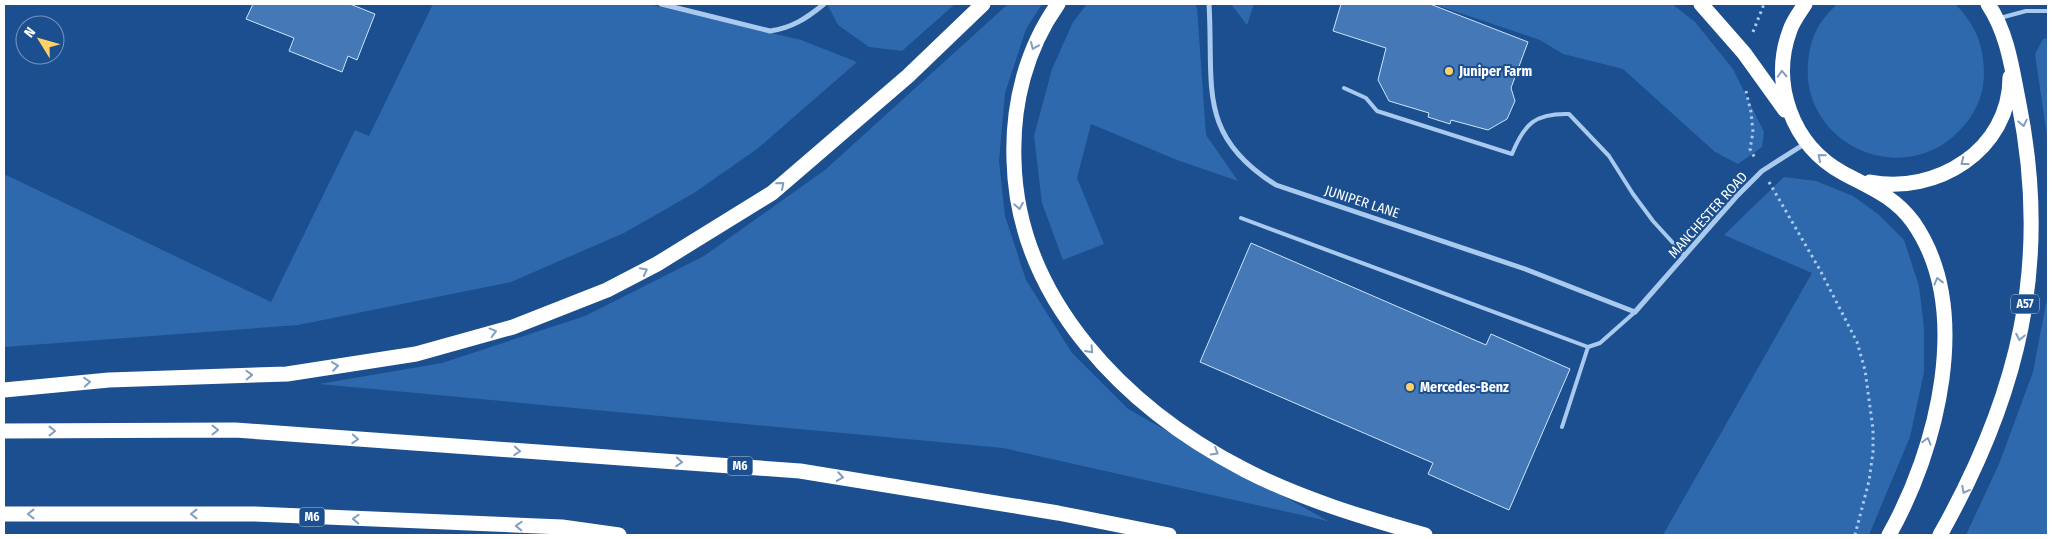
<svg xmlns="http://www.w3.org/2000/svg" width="2052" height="539" viewBox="0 0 2052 539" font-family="'Fira Sans Condensed',sans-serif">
  <rect width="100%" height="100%" fill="#1b4f8f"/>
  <path fill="#2e69ad" d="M 433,4 L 648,4 L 801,40 L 857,62 L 757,149 L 694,193 L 624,233 L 511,282 L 298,325 L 4,347 L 4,174 L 271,302 L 355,130 L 369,136 Z
    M 827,4 L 955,4 L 902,51 L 869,47 L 838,25 Z
    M 1008,4 L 1042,4 L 1026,29 L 1005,93 L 999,161 L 1005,216 L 1026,280 L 1072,353 L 1128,409 L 1328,521 L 1003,448 L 319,384 L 442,363 L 585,316 L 704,256 L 825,170 Z
    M 1087,4 L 1195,4 L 1197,8 L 1206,135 L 1238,181 L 1177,160 L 1091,124 L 1077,178 L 1104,244 L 1063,260 L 1042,203 L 1034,136 L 1052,69 L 1073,22 Z
    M 1231,4 L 1254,4 L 1247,25 Z
    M 1433,4 L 1672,4 L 1695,22 L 1733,69 L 1764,132 L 1762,147 L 1738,164 L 1715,152 L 1623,69 L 1563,54 L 1540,40 Z
    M 1837,4 L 1955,4 C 1978,26 1987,54 1983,86 C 1980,104 1971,119 1959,131 C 1902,190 1801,144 1808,63 C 1809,49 1813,33 1822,21 C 1826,15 1832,9 1837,4 Z
    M 2048,38 L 2048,143 L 2035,54 L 2043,39 Z
    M 1784,177 L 1816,181 L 1853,196 L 1878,214 L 1904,240 L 1919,286 L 1924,328 L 1924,372 L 1910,437 L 1869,535 L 1663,535 L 1812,273 L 1724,235 Z
    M 2048,293 L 2048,535 L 1966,535 L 1999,464 L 2033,372 Z"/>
  <path fill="#4478b7" stroke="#cfe3fa" d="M 253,4 L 350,4 L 375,14 L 357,60 L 348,56 L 342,72 L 289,51 L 294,38 L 246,19 Z
    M 1341,4 L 1430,4 L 1528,42 L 1511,88 L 1515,101 L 1507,119 L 1488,130 L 1451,120 L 1450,124 L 1428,117 L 1429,113 L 1389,101 L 1378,80 L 1386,48 L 1333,31 Z
    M 1251,243 L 1486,345 L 1491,334 L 1570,369 L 1509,510 L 1428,474 L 1433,463 L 1200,362 Z"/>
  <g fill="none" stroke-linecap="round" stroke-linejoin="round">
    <path stroke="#a9c9ee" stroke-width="3" stroke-dasharray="2.5 4" stroke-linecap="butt" d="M 1753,32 L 1764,4
      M 1746,91 L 1751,112 L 1753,132 L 1750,149 L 1756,160
      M 1769,182 L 1820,270 L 1857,342 L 1865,370 L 1873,429 L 1873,452 L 1869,481 L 1855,535"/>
    <path stroke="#a9c9ee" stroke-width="4" d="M 2000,18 L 2026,11 L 2048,11
      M 1344,88 L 1366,98 L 1377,111 L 1512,154 C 1524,124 1535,113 1569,114 L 1609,156 L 1633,194 L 1653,221 L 1685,256
      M 1241,218 L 1588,347 L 1600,343 L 1635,312
      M 1562,427 L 1588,347"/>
    <path stroke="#a9c9ee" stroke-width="5" d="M 661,4 L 770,31 C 792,28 807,18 824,4
      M 1209,4 C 1214,86 1196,135 1276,185 L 1525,269 L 1635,312 L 1736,197 L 1762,171 L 1806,143"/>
    <path stroke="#fff" stroke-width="15" d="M 1058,4 C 1026,49 1012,104 1014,160 C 1017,300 1127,409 1245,470 C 1301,499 1365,518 1425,535
      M 1701,4 L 1744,53 L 1785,110
      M 1805,4 C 1800,12 1793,21 1790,30 C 1770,84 1792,145 1843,173 C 1869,187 1894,196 1913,222 C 1974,309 1937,450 1889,535
      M 1870,182 C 1936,195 2010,150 2010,77
      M 4,390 L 109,380 L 287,374 L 416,354 L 513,327 L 607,290 L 657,264 L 772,193 L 908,76 L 983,4
      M 4,431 L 235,430 L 800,471 L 1058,513 L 1169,535
      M 4,514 L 255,514 L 562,527 L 619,535
      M 1940,535 C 2019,395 2051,264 2019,104 C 2012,69 2008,34 1988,4"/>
  </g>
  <defs><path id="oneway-chevron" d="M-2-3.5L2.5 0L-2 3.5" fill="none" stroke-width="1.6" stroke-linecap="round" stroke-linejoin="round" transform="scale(1.25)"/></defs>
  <g stroke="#829ec1">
    <use href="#oneway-chevron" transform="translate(1034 46) rotate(113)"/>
    <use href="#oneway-chevron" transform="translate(1782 74) rotate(-93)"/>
    <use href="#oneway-chevron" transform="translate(2023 123) rotate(78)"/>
    <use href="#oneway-chevron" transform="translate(1821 157) rotate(-139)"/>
    <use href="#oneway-chevron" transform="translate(1964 162) rotate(143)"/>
    <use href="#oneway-chevron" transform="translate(781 185) rotate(-41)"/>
    <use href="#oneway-chevron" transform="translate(1019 206) rotate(80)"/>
    <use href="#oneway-chevron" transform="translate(644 271) rotate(-27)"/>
    <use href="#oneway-chevron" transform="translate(1938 281) rotate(-104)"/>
    <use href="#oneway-chevron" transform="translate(493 332) rotate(-15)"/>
    <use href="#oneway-chevron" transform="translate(2020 337) rotate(101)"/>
    <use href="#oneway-chevron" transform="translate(1090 350) rotate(48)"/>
    <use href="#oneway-chevron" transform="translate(335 366) rotate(-9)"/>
    <use href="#oneway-chevron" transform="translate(249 375) rotate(-2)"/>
    <use href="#oneway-chevron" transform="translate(87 382) rotate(-5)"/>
    <use href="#oneway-chevron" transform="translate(215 430)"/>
    <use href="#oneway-chevron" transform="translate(52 431)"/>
    <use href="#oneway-chevron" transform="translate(355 439) rotate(4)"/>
    <use href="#oneway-chevron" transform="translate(1927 441) rotate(-74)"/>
    <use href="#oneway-chevron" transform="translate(517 451) rotate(4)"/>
    <use href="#oneway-chevron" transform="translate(1215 452) rotate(31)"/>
    <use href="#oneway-chevron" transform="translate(679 462) rotate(4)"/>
    <use href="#oneway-chevron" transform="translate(840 477) rotate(9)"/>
    <use href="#oneway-chevron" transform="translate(1965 490) rotate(118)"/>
    <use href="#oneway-chevron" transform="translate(31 514) rotate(180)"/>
    <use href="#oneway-chevron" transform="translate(194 514) rotate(180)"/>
    <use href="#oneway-chevron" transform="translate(356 519) rotate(-178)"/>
    <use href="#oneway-chevron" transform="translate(519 526) rotate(-178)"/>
  </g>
  <g fill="#ffd166" stroke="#1b4f8f" stroke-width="2">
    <circle cx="1449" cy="71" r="5"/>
    <circle cx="1410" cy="387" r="5"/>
  </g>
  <g text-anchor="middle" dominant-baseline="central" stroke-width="4" stroke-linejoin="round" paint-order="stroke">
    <g fill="#1b4f8f" stroke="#bbcadd" stroke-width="1">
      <rect x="2011" y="294.5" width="28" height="19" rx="4"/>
      <rect x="727.5" y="456.5" width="25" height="19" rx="4"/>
      <rect x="299.5" y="507.5" width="25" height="19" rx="4"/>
    </g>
    <g font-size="12" font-weight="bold" fill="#fff">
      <text x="2025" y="304">A57</text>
      <text x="740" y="466">M6</text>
      <text x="312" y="517">M6</text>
    </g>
    <g font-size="14" font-weight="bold" fill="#fff" stroke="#1b4f8f" text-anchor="start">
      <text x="1459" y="71">Juniper Farm</text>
      <text x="1420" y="387">Mercedes-Benz</text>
    </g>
    <g font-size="14" fill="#fff" stroke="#1b4f8f">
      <text transform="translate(1362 202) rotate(18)">JUNIPER LANE</text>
      <text transform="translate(1708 215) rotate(-48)">MANCHESTER ROAD</text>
    </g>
  </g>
  <rect width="2052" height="539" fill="none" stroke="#ffffff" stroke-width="10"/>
  <g transform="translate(40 40) rotate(307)"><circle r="24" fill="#1b4f8f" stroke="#7695bc"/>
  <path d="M0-4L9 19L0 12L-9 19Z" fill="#ffd166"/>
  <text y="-8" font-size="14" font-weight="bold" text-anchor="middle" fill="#ffffff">N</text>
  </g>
</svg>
